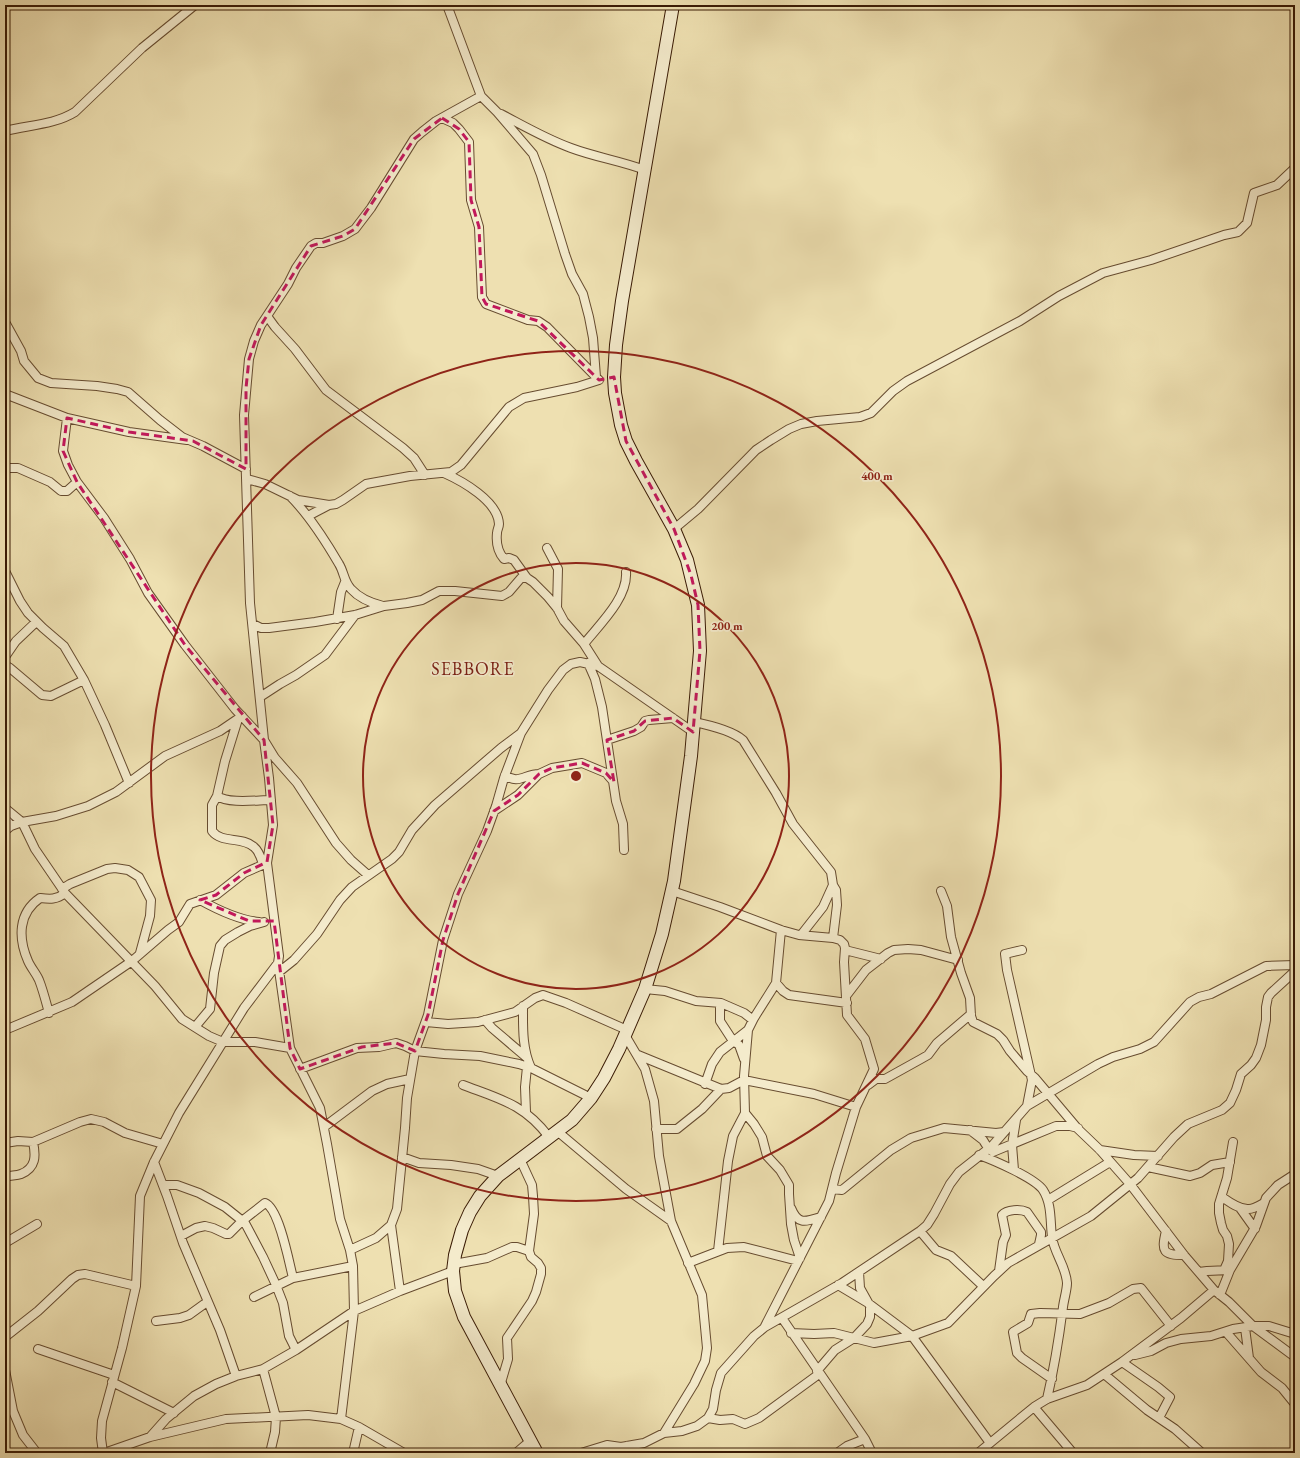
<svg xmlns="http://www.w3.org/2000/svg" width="1300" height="1458" viewBox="0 0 1300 1458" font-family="'EB Garamond',serif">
  <rect width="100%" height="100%" fill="#eee0b1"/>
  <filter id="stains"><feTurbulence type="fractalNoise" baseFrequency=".005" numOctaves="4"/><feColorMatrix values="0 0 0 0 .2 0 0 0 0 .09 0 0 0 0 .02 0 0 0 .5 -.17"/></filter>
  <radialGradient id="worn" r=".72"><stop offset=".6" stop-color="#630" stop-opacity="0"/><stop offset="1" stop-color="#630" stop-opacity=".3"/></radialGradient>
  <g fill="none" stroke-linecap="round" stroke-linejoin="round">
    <defs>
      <path id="street" d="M 447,5 L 481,96 L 497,112 L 533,154 L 541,175 L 565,254 L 572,274 L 583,294 L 589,317 L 593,338 L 596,377
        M 501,114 C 524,126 546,139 571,148 C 595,157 621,161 645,170
        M 5,131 C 28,125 54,125 75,112 L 142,48 L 195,5
        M 267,316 L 275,327 L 295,349 L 326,390 L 403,448 L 414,458 L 425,475
        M 5,322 L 21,351 L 24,361 L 38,378 L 51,383 L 97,386 L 117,389 L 128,392 L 160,420 L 182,437 L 203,446 L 246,469
        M 5,394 L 67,418 L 129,432 L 187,440
        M 67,418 L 63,451 L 68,465 L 77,482 L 104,518 L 130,559 L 148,593 L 185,645 L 235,709 L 264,740 L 275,758 L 297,783 L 336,843 L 351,860 L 368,875
        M 5,468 L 18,468 L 50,482 L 61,491 L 67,491 L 77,482
        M 444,473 C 462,481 498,501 499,524 C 499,527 497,530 497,533 C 496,542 498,552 504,559 L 509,558 L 514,560 L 527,578 L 533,582 L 548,597 L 557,608 L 564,621 L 584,644 L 598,666
        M 247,479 L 265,484 L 298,500 L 329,505
        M 290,496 C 310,516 325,540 339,564 C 344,572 344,582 351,589 C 359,598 371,603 383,606
        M 308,516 L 329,505 L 336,504 L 343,500 L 366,484 L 410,476 L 451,472 L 461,465 L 509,407 L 524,398 L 577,387 L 599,380 L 547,327 L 538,321 L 528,320 L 486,304 L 482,297 L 479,227 L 471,200 L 469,142 L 459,129 L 453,123 L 442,118
        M 674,529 L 698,509 L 756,450 L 771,440 L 789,429 L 801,424 L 817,421 L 860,417 L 871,413 L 893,391 L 907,381 L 1020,321 L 1059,296 L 1103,273 L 1151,260 L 1224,235 L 1238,232 L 1247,223 L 1254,193 L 1277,185 L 1295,168
        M 547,548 L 558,569 L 557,608
        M 5,571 L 20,601 L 28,613 L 43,628 L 64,646 L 84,680 L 105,725 L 129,783
        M 337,619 L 341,592 L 345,582
        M 253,624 L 261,628 L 269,628 L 315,622 L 355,615 L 384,606 L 407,603 L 422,600 L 439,591 L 455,591 L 502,596 L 509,592 L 521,578 L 527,578
        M 584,644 C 599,625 628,598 626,572
        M 5,657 L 16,641 L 36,622
        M 588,663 L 595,679 L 602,707 L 616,801 L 623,824 L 624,850
        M 5,665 L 10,668 L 42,695 L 51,696 L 84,680
        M 260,697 L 280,684 L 296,675 L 325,655 L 355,615
        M 238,719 L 225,761 L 217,796 L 212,805 L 212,831 C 222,844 242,836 254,847 C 259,851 261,858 263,864
        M 694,722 C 709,725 731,730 743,740 L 776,793 L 793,824 L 831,872 L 833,885 L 836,890 L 837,905 L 833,938
        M 607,740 L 634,731 L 641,727 L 645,721 L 649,720 L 673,718
        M 505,775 C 518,785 525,774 539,774
        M 217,796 C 229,804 257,800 271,800
        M 5,808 L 22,822 L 35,849 L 65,893 L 155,986 L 182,1019 L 209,1036 L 223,1042 L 255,1042 L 290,1048
        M 494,811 L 518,795 L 539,774 L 552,768 L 582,763 L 606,773 L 613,781
        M 5,818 L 11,826
        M 5,831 L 11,826 L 22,822 L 56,816 L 88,806 L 116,792 L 165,756 L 220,731 L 242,716
        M 62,889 L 70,884 L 107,869 L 115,868 L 128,870 L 139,877 L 151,900 L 150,916 L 140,953
        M 672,891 L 720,907 L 781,930 L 799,935 L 833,938 L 840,940 L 844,944 L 845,948 L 844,962 L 847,1015 L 865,1039 L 874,1069 L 856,1107 L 836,1173 L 829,1201 L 765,1326
        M 941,891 L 947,906 L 951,937 L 961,973 L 970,998 L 971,1016 L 973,1022 L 997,1034 L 1003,1040 L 1010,1051 L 1027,1071 L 1035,1078 L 1078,1129 L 1100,1150 L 1130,1184 L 1184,1255 L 1214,1290 L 1229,1302 L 1253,1326 L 1295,1357
        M 200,900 C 218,910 239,920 259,922
        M 801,935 L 823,907 L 833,885
        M 845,950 L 881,959
        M 1022,950 L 1005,954 L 1007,970 L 1032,1080 L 1027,1106
        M 279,972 L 294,960 L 317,934 L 340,900 L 352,887 L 392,859 L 399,852 L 412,830 L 435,805 L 501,748 L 521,733
        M 776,983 L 783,991 L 789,995 L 847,1003
        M 645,989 L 665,991 L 696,1001 L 721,1003 L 744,1013 L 753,1020
        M 846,996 L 866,970 L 888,953 L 894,950 L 908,949 L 921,950 L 958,960
        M 720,1004 L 720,1021 L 733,1041 L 739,1045 L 744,1059
        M 523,1006 C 523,1027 522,1048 531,1068
        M 49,1013 C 46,1002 43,990 39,980 C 36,973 31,968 28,961 C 18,938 18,913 40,898 C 49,899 57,900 65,893
        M 485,1020 L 492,1028 L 526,1057
        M 426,1022 L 448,1024 L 478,1022 L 515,1012 L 535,998 L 543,995 L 566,1003 L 627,1030
        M 195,1027 L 210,1009 L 214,973 L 220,946 L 225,940 L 238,932 L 250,926 L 264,922
        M 5,1030 L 72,1002 L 132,961 L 168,930 L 179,922 L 190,904 L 216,895 L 244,873 L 267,863
        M 625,1035 L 645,1069 L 654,1101 L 659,1156 L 671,1221 L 702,1295 L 707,1348 L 705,1361 L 694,1384 L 664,1433
        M 638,1055 L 721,1089 L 729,1088 L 744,1080 L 814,1094 L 856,1107
        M 300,1069 L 357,1048 L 379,1047 L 396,1043 L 405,1046 L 415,1051 L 444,1054 L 480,1056 L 519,1064 L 531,1068 L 591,1098
        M 705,1084 L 712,1064 L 720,1052 L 748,1030 L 754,1018 L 776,983 L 781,930
        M 463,1085 C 500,1099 524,1104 549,1137
        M 868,1085 L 876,1079 L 885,1079 L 921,1059 L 928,1055 L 937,1043 L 971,1014
        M 526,1112 L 525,1087 L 527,1067
        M 745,1113 L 754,1124 L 762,1137 L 767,1156 L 780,1170 L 789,1185 L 789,1194 L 791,1224 L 794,1240 L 800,1258
        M 324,1127 L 372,1091 L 387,1084 L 410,1079
        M 656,1129 L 677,1129 L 702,1109 L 721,1089
        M 970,1130 L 983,1140 L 988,1148 L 993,1152 L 1056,1126 L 1070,1126 L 1078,1128
        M 557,1131 L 626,1189 L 671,1221
        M 5,1143 L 18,1141 L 33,1142 L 80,1122 L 91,1119 L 104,1122 L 125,1133 L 163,1144
        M 1100,1150 L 1134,1155 L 1158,1156
        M 979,1155 C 993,1160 1035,1178 1043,1190 C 1052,1204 1050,1221 1052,1237 C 1054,1253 1066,1266 1067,1283 C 1067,1290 1064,1299 1063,1307 C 1059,1338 1054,1369 1047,1399
        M 402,1157 L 419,1163 L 451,1165 L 478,1169 L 498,1176
        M 154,1162 L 167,1196 L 183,1243 L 220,1330 L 236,1376
        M 1148,1167 L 1190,1176 L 1200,1173 L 1212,1165 L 1230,1162
        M 1014,1170 L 1012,1145 L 1016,1120
        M 5,1177 C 10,1175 16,1176 21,1174 C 36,1168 36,1156 33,1142
        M 163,1185 L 177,1185 L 199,1193 L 225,1207 L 245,1223 L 263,1257 L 276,1285 L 283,1303 L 289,1336 L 296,1350
        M 832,1189 L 842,1190 L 891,1150 L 911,1138 L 944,1128 L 996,1133 L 1004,1132
        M 1222,1197 C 1229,1202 1240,1210 1249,1209 C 1254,1209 1260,1205 1264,1203
        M 1048,1200 L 1110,1162
        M 791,1208 C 798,1225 805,1222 821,1217
        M 1240,1208 L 1255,1229
        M 391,1225 L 400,1291
        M 920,1231 L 936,1250 L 951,1256 L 983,1286
        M 1166,1231 C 1161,1252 1163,1255 1184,1255
        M 181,1236 L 196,1228 L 205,1226 L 213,1228 L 226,1234 L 229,1234 L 242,1221 L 265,1203 C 279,1208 289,1262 293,1278
        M 5,1243 L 37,1224
        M 350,1250 L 376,1238 L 391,1225 L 397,1209 L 405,1128 L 407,1098 L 415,1051 L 428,1015 L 443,940 L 458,894 L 487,831 L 496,806 L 504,778 L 521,733 L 548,690 L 563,670 L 571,664 L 580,662 L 598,666 L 693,732
        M 718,1251 L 728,1161 L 733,1136 L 745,1113 L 744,1076 L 748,1030
        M 688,1263 L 727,1248 L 744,1247 L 798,1261
        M 454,1264 L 487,1258 L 512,1247 L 517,1247 L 529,1251
        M 1224,1270 L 1228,1261 L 1229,1244 L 1227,1236 L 1223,1230 L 1221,1223 L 1219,1213 L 1219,1204 L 1227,1178 L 1233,1142
        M 999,1271 L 1003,1242 L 1006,1235 L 1002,1215 C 1007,1209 1021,1209 1027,1212 L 1041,1232 L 1041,1235 L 1039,1244
        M 1199,1272 L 1207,1271 L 1229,1270
        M 838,1285 L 868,1303 L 912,1336 L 990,1443
        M 1220,1295 L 1230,1270 L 1256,1226 L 1266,1198 L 1278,1185 L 1295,1174
        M 254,1297 L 293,1278 L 353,1266
        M 782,1318 L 865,1439 L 872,1453
        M 156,1321 L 180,1318 L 189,1315 L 207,1302
        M 1245,1328 L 1249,1358
        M 1226,1332 L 1261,1372 L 1282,1388 L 1295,1404
        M 791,1333 L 814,1334 L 834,1333 L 874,1343 L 912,1336 L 948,1323 L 994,1276 L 1008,1263 L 1091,1216 L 1138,1178 L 1174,1137 L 1188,1124 L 1222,1110 L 1230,1103 L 1236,1090 L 1241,1074 L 1251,1065 L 1256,1058 L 1261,1045 L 1266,1020 L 1266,1007 L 1268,997 L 1271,993 L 1295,971
        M 5,1337 L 38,1311 L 72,1279 L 78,1275 L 85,1274 L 136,1286
        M 38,1349 L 114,1375
        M 1135,1355 L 1151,1351 L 1166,1343 L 1181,1339 L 1211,1336 L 1233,1329 L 1253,1326 L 1269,1326 L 1295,1334
        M 1122,1362 L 1158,1387 L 1170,1397 L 1159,1418
        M 263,1369 L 276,1417 L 275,1432 L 270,1453
        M 5,1370 L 13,1411 L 23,1435 L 37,1453
        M 817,1371 L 835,1350 L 854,1338 L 867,1324 L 870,1317 L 870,1306 L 860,1288 L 859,1272
        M 1104,1374 L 1147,1410 L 1175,1429 L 1202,1453
        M 1052,1379 L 1022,1358 L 1017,1353 L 1013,1332 L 1028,1323 L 1031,1314 L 1040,1313 L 1080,1314 L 1109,1303 L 1133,1289 L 1141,1288 L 1171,1326
        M 112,1382 L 174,1413
        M 500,1386 L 508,1359 L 507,1338 L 532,1301 L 536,1292 L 541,1274 L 541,1268 L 538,1263 L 531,1257 L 529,1251 L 534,1214 L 533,1196 L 532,1185 L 520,1159
        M 1034,1407 L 1073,1453
        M 708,1418 L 720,1420 L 733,1419 L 745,1424 L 759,1418 L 819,1374
        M 341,1419 L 354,1311 L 353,1266 L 350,1250 L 340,1219 L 327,1144 L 320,1108 L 290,1048 L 278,963 L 279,956 L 267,863 L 273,825 L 269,778 L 264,740 L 250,603 L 244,415 L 249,359 L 254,341 L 261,325 L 288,284 L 296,268 L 311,246 L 316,243 L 323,243 L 343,236 L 355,229 L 371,208 L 414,139 L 422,132 L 436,121 L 481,96
        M 150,1437 L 166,1419 L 194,1396 L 216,1384 L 236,1376 L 263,1369 L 296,1350 L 354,1311 L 400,1291 L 453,1271
        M 627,1446 L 640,1453
        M 103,1453 L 101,1438 L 102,1421 L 122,1348 L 136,1286 L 140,1196 L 154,1162 L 179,1113 L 244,1008 L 278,963
        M 104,1453 L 150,1437 L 226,1419 L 308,1415 L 341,1419 L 359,1427 L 404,1453
        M 353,1453 L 359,1427
        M 516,1453 L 530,1441
        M 581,1453 L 607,1445 L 621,1447 L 644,1443 L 664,1433 L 682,1431 L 697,1426 L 708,1418 L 713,1409 L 716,1390 L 721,1373 L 754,1336 L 765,1327 L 842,1283 L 920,1231 L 927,1225 L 934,1214 L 950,1184 L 959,1172 L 992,1146 L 1027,1106 L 1098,1064 L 1113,1057 L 1140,1049 L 1154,1042 L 1190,1002 L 1199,997 L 1211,994 L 1266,966 L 1295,965
        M 837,1453 L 847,1446 L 865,1439
        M 978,1453 L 1034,1407 L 1047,1399 L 1087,1385 L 1122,1362 L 1181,1318 L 1214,1290"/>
      <path id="secondary" d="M 537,1453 L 464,1317 L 455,1291 L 453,1271 L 455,1255 L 462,1230 L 470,1212 L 480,1196 L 498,1176 L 572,1120 L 591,1098 L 604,1078 L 619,1049 L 645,989 L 662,934 L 674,881 L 691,756 L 700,651 L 698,605 L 687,560 L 674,529 L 636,461 L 626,441 L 621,425 L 615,393 L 614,377 L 616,345 L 622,301 L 673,5"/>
    </defs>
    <use href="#street" stroke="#674c30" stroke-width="10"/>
    <use href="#secondary" stroke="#3a1b05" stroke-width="14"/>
    <use href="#street" stroke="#f4ebcc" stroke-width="8"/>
    <use href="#secondary" stroke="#f4ebcc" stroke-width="12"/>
  </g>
  <path fill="none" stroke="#c2185b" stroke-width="3" stroke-dasharray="8 5" stroke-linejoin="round" d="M 442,118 L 459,129 L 469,142 L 471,200 L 479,227 L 482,297 L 486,304 L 538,321 L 599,380 L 614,377 L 626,441 L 674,529 L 691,575 L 698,605 L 700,651 L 693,732 L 673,718 L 645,721 L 634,731 L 607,740 L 614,782 L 606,773 L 582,763 L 552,768 L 539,774 L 518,795 L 494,811 L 458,894 L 443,940 L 428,1015 L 415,1051 L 396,1043 L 362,1047 L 300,1069 L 290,1048 L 274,921 L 249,921 L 200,900 L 216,895 L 244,873 L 267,862 L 273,825 L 264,740 L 185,645 L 77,482 L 63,451 L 67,418 L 129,432 L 193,441 L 246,469 L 246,388 L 249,359 L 261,325 L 311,246 L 343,236 L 355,229 L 414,139 Z"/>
  <g fill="none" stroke="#8f2418" stroke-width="2">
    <circle cx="576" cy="776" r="213"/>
    <circle cx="576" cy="776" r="425"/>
  </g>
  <g text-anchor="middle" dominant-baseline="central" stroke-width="3.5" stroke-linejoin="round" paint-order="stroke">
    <g font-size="18" letter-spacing="1" fill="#7a1f14" stroke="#f4ebcc">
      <text x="473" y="668">SEBBORE</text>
    </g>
  </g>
  <circle cx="576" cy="776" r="6" fill="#8f2418" stroke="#f4ebcc" stroke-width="2"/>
  <g font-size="12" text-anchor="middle" font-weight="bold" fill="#8f2418" stroke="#f4ebcc" stroke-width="3.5" stroke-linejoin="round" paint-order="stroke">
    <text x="877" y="480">400 m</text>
    <text x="727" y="630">200 m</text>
  </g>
  <rect width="1300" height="1458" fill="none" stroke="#eee0b1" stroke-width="20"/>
  <rect x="6" y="6" width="1288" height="1446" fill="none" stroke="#3a1b05" stroke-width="2"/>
  <rect x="10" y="10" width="1280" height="1438" fill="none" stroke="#3a1b05"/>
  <rect width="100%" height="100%" filter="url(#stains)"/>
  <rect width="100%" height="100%" fill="url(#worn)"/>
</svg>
